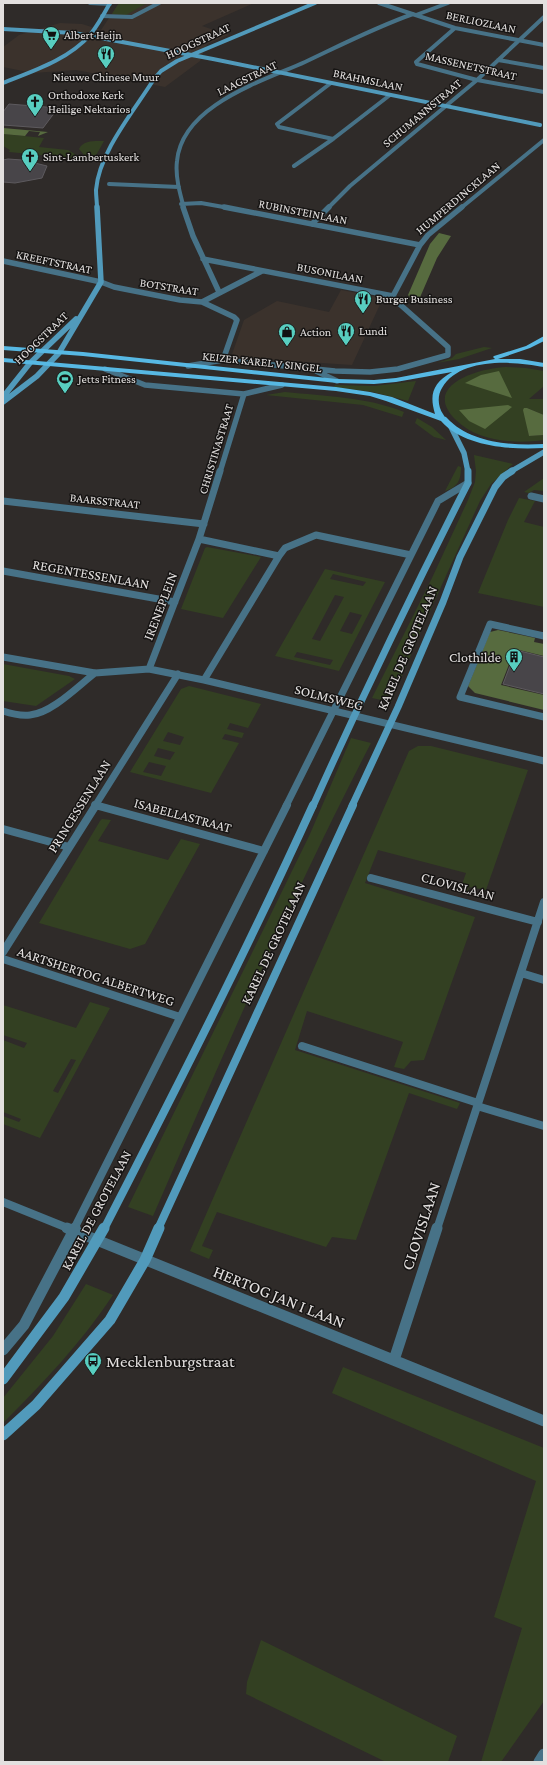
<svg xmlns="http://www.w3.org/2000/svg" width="547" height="1765" viewBox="0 0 547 1765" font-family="'Crimson Pro',serif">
  <rect width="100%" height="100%" fill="#2f2b29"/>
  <path fill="#3b322c" d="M 119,3 L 254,3 L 202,26 L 229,35 L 207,44 L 200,61 L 165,87 L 76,70 L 33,73 L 3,67 L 3,47 L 19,35 L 60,23 L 82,24 L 101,30 Z
    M 341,290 L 383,298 L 352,365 L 231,357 L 244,320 L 277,301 L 329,312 Z"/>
  <path fill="#334022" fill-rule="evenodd" d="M 119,3 L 147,3 L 126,15 L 112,14 Z
    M 3,134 L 44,138 L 39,147 L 68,150 L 83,159 L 9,152 L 10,150 L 3,146 Z
    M 104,141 L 94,159 L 85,156 L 79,149 C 83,140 95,141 104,141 Z
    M 484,347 L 492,348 L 459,359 L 437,363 L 452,358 L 456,354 Z
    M 506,367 L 526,368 L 544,371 L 544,386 L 529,399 L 544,399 L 544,415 L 527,408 L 524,408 L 529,436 L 544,435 L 544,440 C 516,444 478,442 456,420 C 420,385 480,368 506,367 Z
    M 416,381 L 408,401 L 373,392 L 334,387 L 335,385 L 374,386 Z
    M 285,392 C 325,396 367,397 404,412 L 402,417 L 363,405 L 266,395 Z
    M 417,418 L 432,427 L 446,440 L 434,437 L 415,423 Z
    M 474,455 L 513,464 L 491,484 L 480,501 L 420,633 L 391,702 L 372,698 L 432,578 L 468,500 L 475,482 L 476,471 Z
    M 458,466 L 461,467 C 461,480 458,487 445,491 Z
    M 544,478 L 544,491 L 534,490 L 529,493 L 524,492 Z
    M 519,498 L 535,501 L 524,522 L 544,527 L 544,607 L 478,593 L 508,520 Z
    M 207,547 L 261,557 L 223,618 L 181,609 L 205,548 Z
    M 325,569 L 385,582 L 339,671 L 275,656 ZM 333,574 L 366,582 L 363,586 L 330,579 ZM 335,595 L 344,597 L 320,641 L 312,639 ZM 350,612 L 362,615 L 352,634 L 340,631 ZM 297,652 L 333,660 L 330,665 L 294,657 Z
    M 3,664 L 69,676 L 75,679 L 36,706 L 3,701 Z
    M 189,686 L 261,704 L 248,728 L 230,723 L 227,729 L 244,733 L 242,738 L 225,734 L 222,739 L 239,743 L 211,793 L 130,772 L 181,689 ZM 168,732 L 184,737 L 180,745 L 163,741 ZM 158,748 L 174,752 L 175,752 L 170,760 L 154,756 ZM 149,762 L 166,766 L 161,776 L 143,772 Z
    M 351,738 L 371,743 C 291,897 222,1057 153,1216 L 128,1207 L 310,834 Z
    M 418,746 L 431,746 L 528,770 L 486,890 L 469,887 L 467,894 L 459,893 L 466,873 L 378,850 L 365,883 L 475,917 L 424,1060 L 411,1061 L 404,1069 L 394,1067 L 403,1042 L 307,1011 L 295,1050 L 460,1103 L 457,1109 L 409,1093 L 356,1240 L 332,1237 L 326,1247 L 217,1212 L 202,1246 L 213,1250 L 209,1259 L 190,1251 L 409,751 Z
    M 102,819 L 111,820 L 98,841 L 168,860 L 181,839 L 200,844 L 145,944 L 130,949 L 39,923 L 100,821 Z
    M 90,1002 L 110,1008 L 40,1138 L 3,1124 L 3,1116 L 19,1122 L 21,1119 L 3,1112 L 3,1040 L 24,1048 L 27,1043 L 3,1035 L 3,1005 L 76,1028 ZM 71,1059 L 76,1060 L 58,1093 L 53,1091 Z
    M 86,1284 L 113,1295 C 82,1342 43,1383 3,1423 L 3,1398 L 53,1336 Z
    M 343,1367 L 544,1448 L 544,1701 L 501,1762 L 481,1762 L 522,1628 L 494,1617 L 536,1481 L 332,1393 Z
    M 261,1640 L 457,1736 L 448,1762 L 386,1762 L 246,1694 L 247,1682 Z"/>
  <path fill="#576b3f" d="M 3,128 L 48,132 L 38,136 L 40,132 L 29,131 L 25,136 L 3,134 Z
    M 439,233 L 451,236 L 437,258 L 418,302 L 412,300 L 408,295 L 430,244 Z
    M 499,371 L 512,398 L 465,383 L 481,375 Z
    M 508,405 L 512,407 L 485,429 L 469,421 L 459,410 Z
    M 524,408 L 527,408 L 544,415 L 544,435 L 529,436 L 523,410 Z
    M 498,630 L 535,638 L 534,642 L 544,644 L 544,656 L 515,649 L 501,685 L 544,695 L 544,710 L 475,693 L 468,686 L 490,632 Z"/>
  <path fill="#484549" stroke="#5d5a5e" d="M 9,104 L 58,108 L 43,128 L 3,125 L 3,112 Z
    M 8,159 L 36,161 L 35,163 L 47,166 L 42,178 L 15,183 L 3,182 L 3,160 Z
    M 516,650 L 544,657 L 544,694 L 503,684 Z"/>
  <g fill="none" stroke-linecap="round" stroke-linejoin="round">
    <path stroke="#477287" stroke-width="4" d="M 90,3 L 110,4
      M 379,3 L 455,28 L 544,45
      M 416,15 L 448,3
      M 102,16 L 132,17 L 159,3
      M 455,28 L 416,62 L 417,64 L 477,80 L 544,92
      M 498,60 L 544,68
      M 331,83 L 277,124 L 279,127 L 333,139
      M 294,166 L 333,139 L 390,95
      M 109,184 L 179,187
      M 181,204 L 201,203 L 229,208
      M 184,208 C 180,194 175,176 177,161 C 182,105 263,81 305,62 C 341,45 376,27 413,14
      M 328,208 L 350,186 L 477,80 L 544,17
      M 461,208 L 544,140"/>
    <path stroke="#477287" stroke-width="5.5" d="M 183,207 L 193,236 L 219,292
      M 224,207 L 420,245
      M 312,224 L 329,207
      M 203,259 L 393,296
      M 3,261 L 101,282 L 114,287 L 180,300 L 202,302 L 234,317 L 237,320 L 223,360
      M 393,296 L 420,245 L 428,235 L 462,207
      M 202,302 L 262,271
      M 188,366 L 223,360 L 335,371 L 370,372 L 398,369 L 448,355 L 448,347 L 395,300 L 393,296
      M 105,369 L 145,385 L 244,394 L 282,385
      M 316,371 L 337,381
      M 220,472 L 244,394"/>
    <path stroke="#477287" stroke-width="7" d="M 220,471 L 199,539 L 149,669 L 204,680 L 544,761
      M 531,496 L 544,499
      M 3,501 L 204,524
      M 199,539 L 279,556 L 285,548 L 316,535 L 411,555
      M 3,571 L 175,602
      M 544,636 L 490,624 L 460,697 L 544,717
      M 3,657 L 95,673 L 149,669
      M 204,680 L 279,556
      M 3,711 C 12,714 21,716 30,715 C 52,713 78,686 95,673
      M 95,805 L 97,806
      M 95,806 L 178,674
      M 286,806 L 438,501 L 468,483"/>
    <path stroke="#477287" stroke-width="8" d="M 95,805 L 264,851
      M 3,829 L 69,847
      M 371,878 L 538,922
      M 3,952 L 96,805
      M 3,959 L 180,1017
      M 521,973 L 544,980
      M 302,1046 L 478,1103
      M 477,1106 L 544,1126
      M 3,1202 L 70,1229
      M 74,1229 L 287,805
      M 437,1229 L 544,902"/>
    <path stroke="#477287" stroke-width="11" d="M 67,1228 L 544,1421
      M 3,1350 L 24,1325 L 75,1228
      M 394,1360 L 437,1228
      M 539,1762 L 544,1754"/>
    <path stroke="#519abb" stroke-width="4" d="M 3,29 L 74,33 L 213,59 L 540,125
      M 3,83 C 33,71 68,60 90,35 C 98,25 104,14 110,3
      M 97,208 C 97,202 96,196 96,190 C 99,152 134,111 154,79 L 161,71 L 177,61 L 315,3"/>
    <path stroke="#519abb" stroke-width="5.5" d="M 3,397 L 30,363 L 76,319
      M 3,402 L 37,376 L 59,353 L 101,282 L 97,207
      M 450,425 L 464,453 L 468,472
      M 510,472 L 544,452"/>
    <path stroke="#519abb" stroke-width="7" d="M 313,806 C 362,697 414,589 468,483 L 468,471
      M 352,806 L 398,707 L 443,602 L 460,557 L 495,487 L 503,477 L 512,471"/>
    <path stroke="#519abb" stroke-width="8" d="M 104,1229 C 176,1089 248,948 313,805
      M 158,1229 L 353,805"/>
    <path stroke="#519abb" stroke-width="11" d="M 3,1379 L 64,1297 L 104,1228
      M 3,1435 L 36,1405 L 110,1320 L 145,1260 L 159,1228"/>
    <path fill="#57b8e3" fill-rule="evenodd" d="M 544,336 L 544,341 L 530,348 L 498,359 L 520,359 L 544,363 L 544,367 C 514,361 460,357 442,388 C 437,396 438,407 443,414 C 446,419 444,415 447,418 C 470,443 512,446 544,444 L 544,448 C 511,450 464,447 441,421 L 386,401 L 370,396 L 336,391 L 3,362 L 3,358 L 336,387 L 370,392 L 392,397 L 435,414 C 429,394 433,383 452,372 L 396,382 L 374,384 L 337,383 L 83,356 L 3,350 L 3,346 L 83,352 L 337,379 L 374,380 L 396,378 L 495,359 L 493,357 L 494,356 L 526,346 Z"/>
  </g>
  <defs>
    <symbol id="supermarket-pin" viewBox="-11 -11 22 30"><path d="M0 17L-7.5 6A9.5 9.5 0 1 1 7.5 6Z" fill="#58cec0" stroke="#161413"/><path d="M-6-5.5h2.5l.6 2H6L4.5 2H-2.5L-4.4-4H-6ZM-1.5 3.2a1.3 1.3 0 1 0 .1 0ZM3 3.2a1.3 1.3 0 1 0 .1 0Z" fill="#111"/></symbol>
    <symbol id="restaurant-pin" viewBox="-11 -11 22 30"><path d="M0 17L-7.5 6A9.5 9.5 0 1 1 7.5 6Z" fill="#58cec0" stroke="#161413"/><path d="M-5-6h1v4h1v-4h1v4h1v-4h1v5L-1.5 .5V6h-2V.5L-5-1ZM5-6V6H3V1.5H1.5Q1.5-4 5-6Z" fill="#111"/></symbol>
    <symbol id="church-pin" viewBox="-11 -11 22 30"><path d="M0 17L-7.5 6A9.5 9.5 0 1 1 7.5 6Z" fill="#58cec0" stroke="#161413"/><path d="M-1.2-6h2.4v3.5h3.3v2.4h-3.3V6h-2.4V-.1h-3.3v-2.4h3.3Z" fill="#111"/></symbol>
    <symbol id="shop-pin" viewBox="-11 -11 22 30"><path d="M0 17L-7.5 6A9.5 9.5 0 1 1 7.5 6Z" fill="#58cec0" stroke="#161413"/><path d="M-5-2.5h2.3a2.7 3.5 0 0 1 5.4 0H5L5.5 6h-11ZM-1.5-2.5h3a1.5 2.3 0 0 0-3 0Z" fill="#111"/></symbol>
    <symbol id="stadium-pin" viewBox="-11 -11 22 30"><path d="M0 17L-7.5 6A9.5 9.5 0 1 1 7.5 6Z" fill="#58cec0" stroke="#161413"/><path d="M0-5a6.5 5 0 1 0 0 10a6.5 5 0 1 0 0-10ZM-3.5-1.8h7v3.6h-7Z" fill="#111"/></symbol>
    <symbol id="building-pin" viewBox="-11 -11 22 30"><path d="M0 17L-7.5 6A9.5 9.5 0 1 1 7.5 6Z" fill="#58cec0" stroke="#161413"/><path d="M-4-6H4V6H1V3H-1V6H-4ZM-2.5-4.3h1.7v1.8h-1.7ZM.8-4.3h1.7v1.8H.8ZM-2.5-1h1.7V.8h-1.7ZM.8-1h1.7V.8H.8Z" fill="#111"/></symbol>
    <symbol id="bus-pin" viewBox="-11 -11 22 30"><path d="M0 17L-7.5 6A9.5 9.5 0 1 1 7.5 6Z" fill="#58cec0" stroke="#161413"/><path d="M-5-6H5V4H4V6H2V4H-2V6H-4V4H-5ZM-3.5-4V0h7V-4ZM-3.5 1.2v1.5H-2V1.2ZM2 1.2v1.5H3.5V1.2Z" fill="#111"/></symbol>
  </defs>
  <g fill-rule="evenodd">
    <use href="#supermarket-pin" x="41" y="25" width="20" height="27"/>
    <use href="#restaurant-pin" x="96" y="44" width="20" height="27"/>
    <use href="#church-pin" x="25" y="92" width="20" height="27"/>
    <use href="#church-pin" x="20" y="147" width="20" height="27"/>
    <use href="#restaurant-pin" x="353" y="289" width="20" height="27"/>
    <use href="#restaurant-pin" x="336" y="321" width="20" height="27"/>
    <use href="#shop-pin" x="277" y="322" width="20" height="27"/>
    <use href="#stadium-pin" x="55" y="369" width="20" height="27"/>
    <use href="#building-pin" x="504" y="647" width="20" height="27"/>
    <use href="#bus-pin" x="83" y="1351" width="20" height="27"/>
  </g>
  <g text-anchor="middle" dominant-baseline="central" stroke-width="3" stroke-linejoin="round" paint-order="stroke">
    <g font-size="12" fill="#e3e0df" stroke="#161413">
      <text transform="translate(481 22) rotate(12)">BERLIOZLAAN</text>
      <text transform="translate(198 41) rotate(-25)">HOOGSTRAAT</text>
      <text transform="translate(471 66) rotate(13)">MASSENETSTRAAT</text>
      <text transform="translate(247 78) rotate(-26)">LAAGSTRAAT</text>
      <text transform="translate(368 80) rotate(12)">BRAHMSLAAN</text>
      <text transform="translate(422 113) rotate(-40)">SCHUMANNSTRAAT</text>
      <text transform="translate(458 198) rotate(-40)">HUMPERDINCKLAAN</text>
      <text transform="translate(303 212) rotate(11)">RUBINSTEINLAAN</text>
      <text transform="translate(54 262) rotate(12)">KREEFTSTRAAT</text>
      <text transform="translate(330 273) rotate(11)">BUSONILAAN</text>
      <text transform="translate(169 287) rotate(9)">BOTSTRAAT</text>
      <text transform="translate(41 338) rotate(-44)">HOOGSTRAAT</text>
      <text transform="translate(262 362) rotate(6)">KEIZER KAREL V SINGEL</text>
      <text transform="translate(216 449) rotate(-73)">CHRISTINASTRAAT</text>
      <text transform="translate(105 501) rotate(6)">BAARSSTRAAT</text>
    </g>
    <g font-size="12" fill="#e3e0df" stroke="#161413" text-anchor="start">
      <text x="64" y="35">Albert Heijn</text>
      <text x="106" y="77" text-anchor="middle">Nieuwe Chinese Muur</text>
      <text x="48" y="95">Orthodoxe Kerk<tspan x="48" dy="14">Heilige Nektarios</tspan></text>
      <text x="43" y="157">Sint-Lambertuskerk</text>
      <text x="376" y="299">Burger Business</text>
      <text x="359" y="331">Lundi</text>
      <text x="300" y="332">Action</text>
      <text x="78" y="379">Jetts Fitness</text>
    </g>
    <g font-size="14" fill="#e3e0df" stroke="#161413">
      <text transform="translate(91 574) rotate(10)">REGENTESSENLAAN</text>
      <text transform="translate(160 606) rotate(-69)">IRENEPLEIN</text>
      <text transform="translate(407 648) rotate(-67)">KAREL DE GROTELAAN</text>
      <text transform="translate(329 697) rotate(14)">SOLMSWEG</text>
      <text transform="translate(79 806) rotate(-58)">PRINCESSENLAAN</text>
      <text transform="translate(183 815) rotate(15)">ISABELLASTRAAT</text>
      <text transform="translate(458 886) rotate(15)">CLOVISLAAN</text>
      <text transform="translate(273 943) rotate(-65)">KAREL DE GROTELAAN</text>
      <text transform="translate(96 976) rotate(18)">AARTSHERTOG ALBERTWEG</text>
      <text transform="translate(96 1210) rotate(-62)">KAREL DE GROTELAAN</text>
    </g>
    <g font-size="14" fill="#e3e0df" stroke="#161413" text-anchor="end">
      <text x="501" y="657">Clothilde</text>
    </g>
    <g font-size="17" fill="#e3e0df" stroke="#161413">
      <text transform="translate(421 1226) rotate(-72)">CLOVISLAAN</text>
      <text transform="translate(279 1297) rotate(22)">HERTOG JAN I LAAN</text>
    </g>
    <g font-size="17" fill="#e3e0df" stroke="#161413" text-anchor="start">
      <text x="106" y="1361">Mecklenburgstraat</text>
    </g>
  </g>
  <rect width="547" height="1765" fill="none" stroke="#e3e0df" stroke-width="8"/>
</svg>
